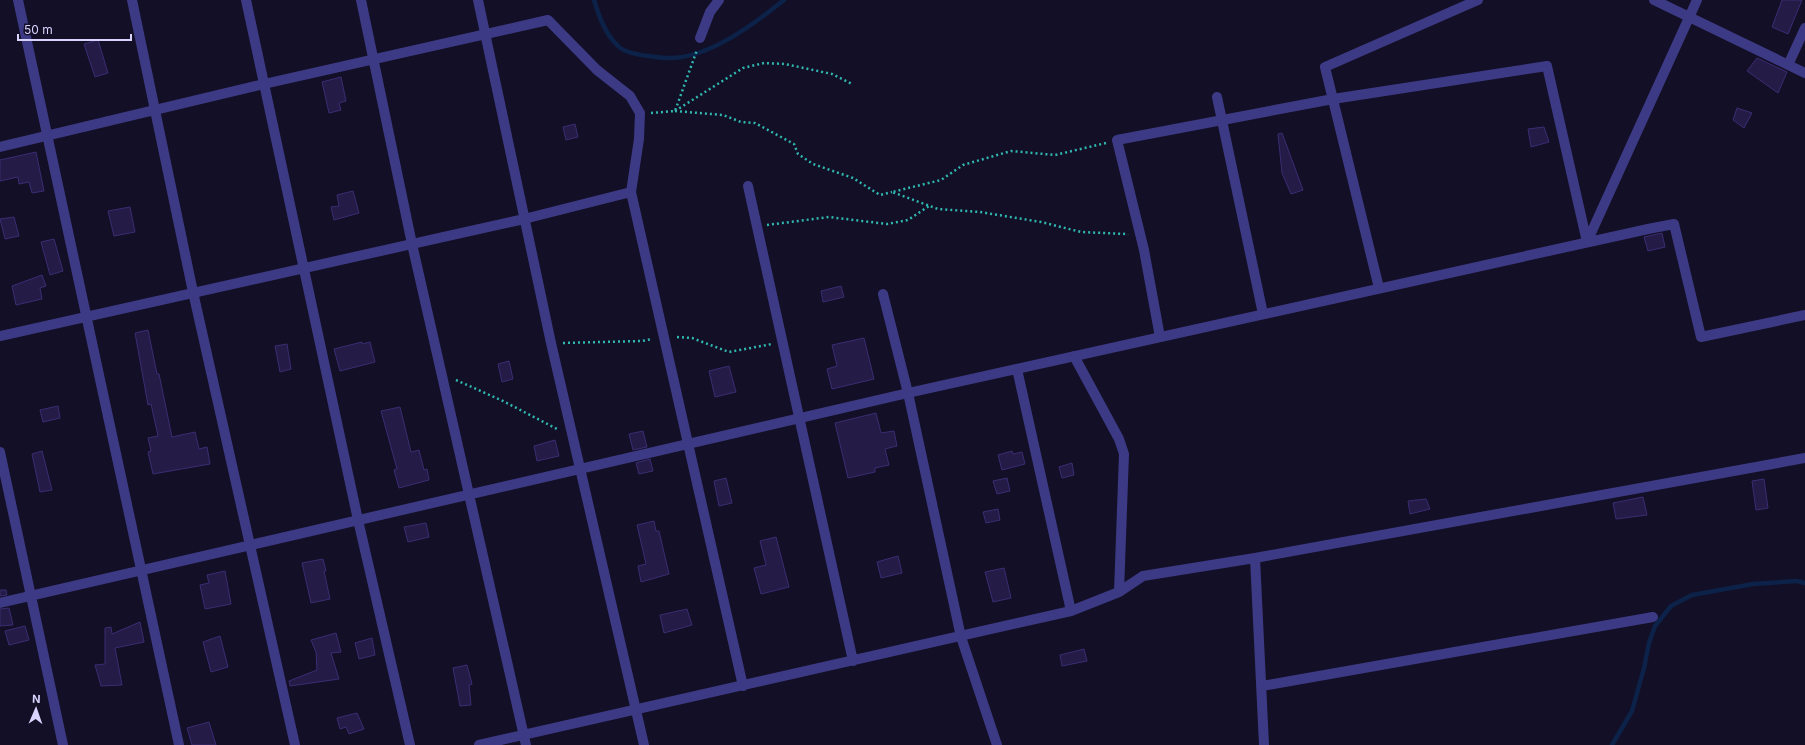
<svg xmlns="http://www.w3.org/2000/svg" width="1805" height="745" font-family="Inter,sans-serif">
	<rect width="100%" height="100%" fill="#130f26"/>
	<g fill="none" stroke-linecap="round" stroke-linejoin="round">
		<!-- stream -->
		<path stroke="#0c2248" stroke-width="4.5" d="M 594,0 C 599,16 605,34 618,46 C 625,53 640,55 649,56 C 655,57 662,58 668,58 C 708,59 754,24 784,0
			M 1612,745 L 1632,711 L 1644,668 L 1649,643 L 1655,626 L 1671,606 L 1692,595 L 1753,584 L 1797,581 L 1805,583"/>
	</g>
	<!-- building -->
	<path fill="#241b47" stroke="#3b2d73" d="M 1782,0 L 1802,0 L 1788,34 L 1772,27 Z
		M 98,40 L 108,73 L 95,77 L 84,44 Z
		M 1757,58 L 1787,72 L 1778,93 L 1747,71 Z
		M 341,77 L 346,101 L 339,103 L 341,110 L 329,113 L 322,82 Z
		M 1737,108 L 1752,113 L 1744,128 L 1733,120 Z
		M 575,124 L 578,137 L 566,140 L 563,127 Z
		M 1544,127 L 1549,142 L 1531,147 L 1528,129 Z
		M 1282,133 L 1303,190 L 1291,194 L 1282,173 L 1278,134 Z
		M 36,152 L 44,191 L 32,193 L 29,182 L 19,184 L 18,177 L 0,181 L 0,160 Z
		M 353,191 L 359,213 L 334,220 L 331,207 L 339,206 L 337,195 Z
		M 130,207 L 135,232 L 114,236 L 108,211 Z
		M 14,217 L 19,236 L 5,239 L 0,219 Z
		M 1662,233 L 1665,247 L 1648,251 L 1644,237 Z
		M 54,239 L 63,271 L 50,275 L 41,242 Z
		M 42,275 L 46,286 L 40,288 L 42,299 L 16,305 L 12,286 Z
		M 841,286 L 844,297 L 823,302 L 821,291 Z
		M 148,330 L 157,374 L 159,374 L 172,437 L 195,432 L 199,449 L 207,447 L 210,464 L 153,474 L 148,452 L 151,451 L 148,438 L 158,436 L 151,404 L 148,405 L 135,333 Z
		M 864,338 L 874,379 L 832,389 L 827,369 L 837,366 L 832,345 Z
		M 362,342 L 362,344 L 370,342 L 375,362 L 340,371 L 334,349 Z
		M 287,344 L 291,369 L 280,372 L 275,346 Z
		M 509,361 L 513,379 L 502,382 L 498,364 Z
		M 729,366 L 736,392 L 715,397 L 709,371 Z
		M 58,406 L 60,418 L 43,422 L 40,410 Z
		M 400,407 L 411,452 L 419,450 L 424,470 L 427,469 L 429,480 L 399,488 L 394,470 L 397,469 L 381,411 Z
		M 876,413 L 881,433 L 894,431 L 897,446 L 885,449 L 889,465 L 875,468 L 875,472 L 848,478 L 835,423 Z
		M 643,431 L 647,447 L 633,450 L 629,434 Z
		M 555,440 L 559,456 L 537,461 L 534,446 Z
		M 42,451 L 52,490 L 40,492 L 32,454 Z
		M 1012,451 L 1013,454 L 1022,452 L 1025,464 L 1002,470 L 998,455 Z
		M 650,459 L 653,471 L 639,474 L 636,463 Z
		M 1072,463 L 1074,475 L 1062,478 L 1059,467 Z
		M 726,478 L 732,503 L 719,506 L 714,481 Z
		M 1007,478 L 1010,491 L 997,494 L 993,481 Z
		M 1764,479 L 1768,508 L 1756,510 L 1752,481 Z
		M 1643,497 L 1647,515 L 1616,519 L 1613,503 Z
		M 1426,499 L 1430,509 L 1410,514 L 1408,501 Z
		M 998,509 L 1000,520 L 986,523 L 983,512 Z
		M 654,521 L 656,531 L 659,531 L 669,574 L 641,582 L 638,566 L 646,564 L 637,525 Z
		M 426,523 L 429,537 L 408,542 L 404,527 Z
		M 776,537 L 789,587 L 761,594 L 754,568 L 766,565 L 760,541 Z
		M 898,556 L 902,573 L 881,578 L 877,562 Z
		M 323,559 L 326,571 L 324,571 L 330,599 L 311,603 L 302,563 Z
		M 1004,568 L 1011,598 L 993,602 L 985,572 Z
		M 225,571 L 231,604 L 205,609 L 200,585 L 209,583 L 207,575 Z
		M 0,590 L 6,590 L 7,595 L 0,596 Z
		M 9,608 L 13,625 L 0,626 L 0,609 Z
		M 687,609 L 692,625 L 664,633 L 660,615 Z
		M 140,622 L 144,642 L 115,648 L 122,685 L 101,686 L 95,665 L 105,664 L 105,628 L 111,627 L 112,634 Z
		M 25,626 L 29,640 L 9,645 L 5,631 Z
		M 336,633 L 341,652 L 331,653 L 339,679 L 290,686 L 289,681 L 317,670 L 316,652 L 311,640 Z
		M 220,636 L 228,667 L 211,672 L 203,642 Z
		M 372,638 L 375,655 L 359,659 L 355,643 Z
		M 1084,649 L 1087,661 L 1062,666 L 1060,655 Z
		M 467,665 L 472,684 L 469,685 L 471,705 L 460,706 L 453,668 Z
		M 357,713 L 364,729 L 349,734 L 346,727 L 340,729 L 337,718 Z
		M 209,722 L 216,745 L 192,745 L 187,728 Z"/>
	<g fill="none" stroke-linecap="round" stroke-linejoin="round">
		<!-- path -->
		<path stroke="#2fb8b0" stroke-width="2.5" stroke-dasharray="2 3" stroke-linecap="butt" d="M 675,111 L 723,115 L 741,122 L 755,123 L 794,144 L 798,154 L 813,164 L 853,178 L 880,195 L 892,192
			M 675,111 L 743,68 L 764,63 L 785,64 L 832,74 L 852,84
			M 651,113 L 675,111 L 697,50
			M 1106,143 L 1055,155 L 1011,151 L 963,165 L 941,180 L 892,192 L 938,209 L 980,212 L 1041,222 L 1081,232 L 1126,234 L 1128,235
			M 767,225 L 829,217 L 887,224 L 908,220 L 929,206
			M 677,337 L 692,338 L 729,352 L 772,344
			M 563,343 L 642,341 L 652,339
			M 456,380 L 503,401 L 559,430"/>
		<!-- street -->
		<path stroke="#3d3a85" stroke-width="10" d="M 18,0 L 179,745
			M 132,0 L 193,292 L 295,745
			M 246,0 L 358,520 L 410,745
			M 361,0 L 412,244 L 526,745
			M 478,0 L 551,343 L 644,745
			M 1654,0 L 1805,73
			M 700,38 L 710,12 L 719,0
			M 1788,65 L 1805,28
			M 1217,97 L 1263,314
			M 0,147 L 264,84 L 548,20 L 597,70 L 630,96 L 640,113 L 639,139 L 631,192 L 743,686
			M 748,186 L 853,661
			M 1587,242 L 1697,0
			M 1379,288 L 1325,67 L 1478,0
			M 883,294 L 908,393 L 961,637 L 997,745
			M 0,336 L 524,219 L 631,192
			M 1160,337 L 1144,250 L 1117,140 L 1333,99 L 1547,66 L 1587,242
			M 1074,356 L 1119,439 L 1124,454 L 1119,592
			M 1017,369 L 1071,611
			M 0,452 L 63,745
			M 1255,558 L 1264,745
			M 0,603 L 908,393 L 1648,229 L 1674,224 L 1701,337 L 1805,315
			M 1262,686 L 1653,617
			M 479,745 L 1071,611 L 1119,592 L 1143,576 L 1255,558 L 1805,458"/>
	</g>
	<!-- north arrow -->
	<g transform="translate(36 709) rotate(2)" stroke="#130f26" stroke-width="3" paint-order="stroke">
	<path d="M0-3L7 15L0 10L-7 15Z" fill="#d9d4ff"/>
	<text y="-6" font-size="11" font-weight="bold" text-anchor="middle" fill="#d9d4ff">N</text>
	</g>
	<!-- scale -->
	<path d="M18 34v6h113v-6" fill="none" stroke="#d9d4ff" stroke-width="2"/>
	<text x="24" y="34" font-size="12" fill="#d9d4ff" stroke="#130f26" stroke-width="3" paint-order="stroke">50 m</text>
</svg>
